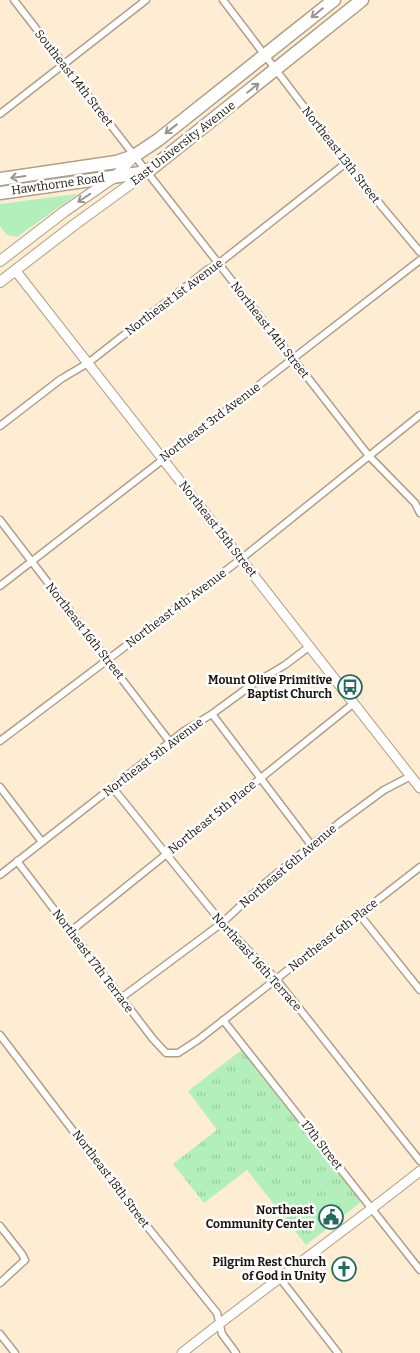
<svg xmlns="http://www.w3.org/2000/svg" width="420" height="1353" font-family="Bitter,serif">
	<defs>
		<pattern id="park-tufts" width="24" height="20" patternUnits="userSpaceOnUse" patternTransform="scale(1.25)"><rect width="24" height="20" fill="#b2efba"/><path d="M3 7l-1-3M5 7V3M7 7l1-3M15 17l-1-3M17 17v-4M19 17l1-3" fill="none" stroke="#98cc9f"/></pattern>
	</defs>
	<rect width="100%" height="100%" fill="#feedd3"/>
	<!-- green -->
	<path fill="#b2efba" d="M 77,194 L 17,237 L 7,235 L 0,226 L 0,204 Z"/>
	<!-- park -->
	<path fill="url(#park-tufts)" d="M 243,1049 L 361,1202 L 306,1245 L 247,1170 L 204,1203 L 173,1164 L 217,1130 L 188,1091 Z"/>
	<g fill="none" stroke-linecap="round" stroke-linejoin="round">
		<!-- street casing -->
		<g stroke="#af9f87" stroke-width="9">
			<path id="street" d="M 14,0 L 147,172 L 369,456 L 415,503 L 420,513
				M 223,0 L 358,178 L 420,252
				M 0,114 L 146,0
				M 0,426 L 61,379 L 88,363 L 207,270 L 218,264 L 346,163
				M 0,520 L 170,742
				M 0,586 L 420,260
				M 212,714 L 312,846
				M 0,741 L 241,559 L 420,415
				M 0,787 L 42,842
				M 112,787 L 222,923 L 276,979 L 420,1161
				M 17,861 L 153,1039 L 166,1053 L 178,1053 L 198,1040 L 420,867
				M 0,875 L 184,731 L 212,714 L 253,684 L 285,665 L 310,646
				M 359,914 L 420,990
				M 71,931 L 354,703
				M 121,998 L 222,923 L 264,884 L 339,823 L 384,790 L 411,776
				M 223,1020 L 420,1270
				M 0,1035 L 125,1199 L 217,1313 L 222,1334 L 236,1353
				M 0,1226 L 22,1254 L 25,1260 L 0,1283
				M 279,1277 L 338,1353
				M 0,1334 L 15,1353"/>
		</g>
		<!-- secondary casing -->
		<g stroke="#af9f87" stroke-width="11">
			<path id="secondary" d="M 15,270 L 420,788
				M 182,1353 C 260,1291 342,1233 420,1171"/>
		</g>
		<!-- primary casing -->
		<g stroke="#af9f87" stroke-width="12">
			<path id="primary" d="M 0,261 L 65,211 L 116,176 L 134,156
				M 0,282 L 74,225 L 147,172"/>
		</g>
		<!-- highway casing -->
		<g stroke="#af9f87" stroke-width="15">
			<path id="highway" d="M 0,179 L 116,162 L 134,156 L 158,140 L 334,0
				M 0,193 L 147,172 L 362,0"/>
		</g>
		<!-- street -->
		<use href="#street" stroke="#fff" stroke-width="6"/>
		<!-- secondary -->
		<use href="#secondary" stroke="#fff" stroke-width="9"/>
		<!-- primary -->
		<use href="#primary" stroke="#fff" stroke-width="10"/>
		<!-- highway -->
		<use href="#highway" stroke="#fff" stroke-width="12"/>
	</g>
	<!-- one-way arrows -->
	<defs><path id="oneway-shaft" d="M-6 0H5M1.5-3L5.5 0L1.5 3" fill="none" stroke-width="1.6" stroke-linecap="round" stroke-linejoin="round" transform="scale(1.25)"/></defs>
	<g stroke="#999692">
		<use href="#oneway-shaft" transform="translate(317 13) rotate(141)"/>
		<use href="#oneway-shaft" transform="translate(253 88) rotate(-39)"/>
		<use href="#oneway-shaft" transform="translate(171 129) rotate(142)"/>
		<use href="#oneway-shaft" transform="translate(18 177) rotate(172)"/>
		<use href="#oneway-shaft" transform="translate(84 198) rotate(146)"/>
	</g>
	<!-- icons -->
	<defs>
		<g id="bus-ring" transform="scale(1.25)"><circle r="9.5" fill="#fff" stroke="#236b62" stroke-width="1.5"/><path d="M-5-6H5V4H4V6H2V4H-2V6H-4V4H-5ZM-3.5-4V0h7V-4ZM-3.5 1.2v1.5H-2V1.2ZM2 1.2v1.5H3.5V1.2Z" fill="#236b62"/></g>
		<g id="civic-ring" transform="scale(1.25)"><circle r="9.5" fill="#fff" stroke="#236b62" stroke-width="1.5"/><path d="M-.6-6.5H3V-4.5H.6V-3L4-1V1h2V6H-6V1h2V-1L-.6-3ZM-1.2 2.5V6h2.4V2.5Z" fill="#236b62"/></g>
		<g id="church-ring" transform="scale(1.25)"><circle r="9.5" fill="#fff" stroke="#236b62" stroke-width="1.5"/><path d="M-1.2-6h2.4v3.5h3.3v2.4h-3.3V6h-2.4V-.1h-3.3v-2.4h3.3Z" fill="#236b62"/></g>
	</defs>
	<g fill-rule="evenodd">
		<use href="#bus-ring" x="350" y="687"/>
		<use href="#civic-ring" x="331" y="1217"/>
		<use href="#church-ring" x="344" y="1269"/>
	</g>
	<g text-anchor="middle" dominant-baseline="central" stroke-width="5" stroke-linejoin="round" paint-order="stroke">
		<!-- street labels -->
		<g font-size="12" fill="#1c160d" stroke="#fff">
			<text transform="translate(74 78) rotate(52)">Southeast 14th Street</text>
			<text transform="translate(183 143) rotate(-38)">East University Avenue</text>
			<text transform="translate(341 155) rotate(52)">Northeast 13th Street</text>
			<text transform="translate(58 184) rotate(-8)">Hawthorne Road</text>
			<text transform="translate(174 297) rotate(-37)">Northeast 1st Avenue</text>
			<text transform="translate(270 330) rotate(52)">Northeast 14th Street</text>
			<text transform="translate(210 422) rotate(-37)">Northeast 3rd Avenue</text>
			<text transform="translate(218 529) rotate(52)">Northeast 15th Street</text>
			<text transform="translate(176 608) rotate(-37)">Northeast 4th Avenue</text>
			<text transform="translate(85 631) rotate(52)">Northeast 16th Street</text>
			<text transform="translate(153 757) rotate(-37)">Northeast 5th Avenue</text>
			<text transform="translate(212 817) rotate(-39)">Northeast 5th Place</text>
			<text transform="translate(288 866) rotate(-40)">Northeast 6th Avenue</text>
			<text transform="translate(333 935) rotate(-38)">Northeast 6th Place</text>
			<text transform="translate(93 961) rotate(53)">Northeast 17th Terrace</text>
			<text transform="translate(257 962) rotate(48)">Northeast 16th Terrace</text>
			<text transform="translate(322 1145) rotate(52)">17th Street</text>
			<text transform="translate(111 1179) rotate(53)">Northeast 18th Street</text>
		</g>
		<!-- poi labels -->
		<g font-size="12" font-weight="bold" fill="#1c160d" stroke="#fff" text-anchor="end">
			<text x="332" y="680">Mount Olive Primitive<tspan x="332" dy="14">Baptist Church</tspan></text>
			<text x="314" y="1210">Northeast<tspan x="314" dy="14">Community Center</tspan></text>
			<text x="326" y="1262">Pilgrim Rest Church<tspan x="326" dy="14">of God in Unity</tspan></text>
		</g>
	</g>
</svg>
